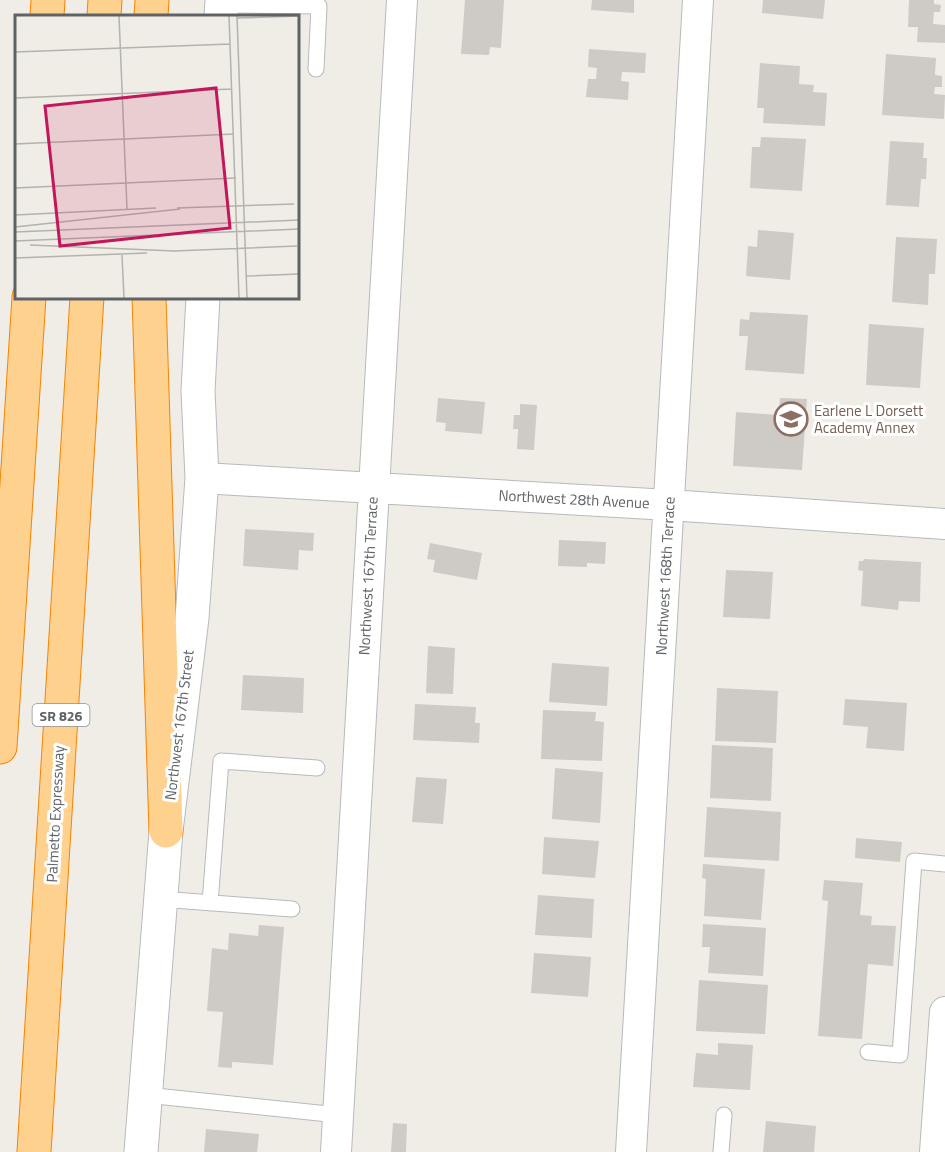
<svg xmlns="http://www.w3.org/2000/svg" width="945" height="1152" font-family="'Titillium Web',sans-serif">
	<rect width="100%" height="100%" fill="#f0ede6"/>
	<!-- building -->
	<path fill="#cecac5" d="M 465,0 L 504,0 L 501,48 L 490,47 L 489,55 L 461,54 Z
		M 592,0 L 634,0 L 634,13 L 591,10 Z
		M 763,0 L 825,0 L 823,19 L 762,13 Z
		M 909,0 L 934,0 L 934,4 L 941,5 L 940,12 L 934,12 L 933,24 L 945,25 L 945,43 L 917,42 L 918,27 L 908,27 Z
		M 589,49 L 646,53 L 645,73 L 622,72 L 621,81 L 629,82 L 628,100 L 586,97 L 588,79 L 596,79 L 597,68 L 588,67 Z
		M 886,54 L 936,58 L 935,75 L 942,76 L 942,87 L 935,87 L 934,94 L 945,95 L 944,119 L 882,115 Z
		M 760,63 L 800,66 L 799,84 L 814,85 L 813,92 L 827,93 L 825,126 L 763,123 L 764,108 L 757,108 Z
		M 761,137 L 806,139 L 802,191 L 750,188 L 752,147 L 760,147 Z
		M 890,141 L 924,143 L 923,158 L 927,158 L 926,179 L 921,179 L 919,207 L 886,205 Z
		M 758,230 L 794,233 L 790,280 L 746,276 L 748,246 L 757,247 Z
		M 896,237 L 937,239 L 935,274 L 929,274 L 928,305 L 892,302 Z
		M 750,312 L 808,315 L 804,374 L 745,370 L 748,336 L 739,336 L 740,319 L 749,320 Z
		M 869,324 L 924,328 L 920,388 L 866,385 Z
		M 438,398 L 485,402 L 482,434 L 445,431 L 446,423 L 436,422 Z
		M 780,398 L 807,399 L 802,470 L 733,466 L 736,412 L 779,415 Z
		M 520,404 L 537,405 L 534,450 L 517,449 L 518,429 L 513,429 L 514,415 L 520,415 Z
		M 245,529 L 314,533 L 313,551 L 299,550 L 298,570 L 243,566 Z
		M 559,540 L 606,542 L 605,564 L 587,563 L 587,567 L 558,566 Z
		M 430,543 L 482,553 L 477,580 L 433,572 L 435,560 L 427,559 Z
		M 864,559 L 921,562 L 920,602 L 899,601 L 898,610 L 861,606 L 863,571 L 858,570 L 859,561 L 863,561 Z
		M 726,570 L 773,572 L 770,619 L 723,617 Z
		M 428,646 L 455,648 L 453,694 L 426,693 Z
		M 552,663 L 609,667 L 607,706 L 549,702 Z
		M 243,675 L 304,678 L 303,713 L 241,710 Z
		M 717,688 L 778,691 L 776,743 L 715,741 Z
		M 845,699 L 907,703 L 904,751 L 866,748 L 868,727 L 843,725 Z
		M 415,704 L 476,707 L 475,723 L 480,723 L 479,743 L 413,740 Z
		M 543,710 L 596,712 L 595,721 L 604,722 L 602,761 L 541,759 Z
		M 712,745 L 773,748 L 771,801 L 710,798 Z
		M 555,768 L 603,772 L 600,823 L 552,819 Z
		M 416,777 L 447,779 L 443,824 L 412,822 Z
		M 707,807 L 781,812 L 779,861 L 704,857 Z
		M 544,837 L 599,841 L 595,878 L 542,874 Z
		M 856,838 L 902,842 L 900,862 L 855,858 Z
		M 703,864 L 765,869 L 761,920 L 704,916 L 706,879 L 702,878 Z
		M 824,880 L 863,883 L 860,915 L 872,916 L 871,925 L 896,926 L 893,966 L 868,964 L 862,1039 L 818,1036 L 828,901 L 822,900 Z
		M 538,895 L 594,899 L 592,938 L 535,935 Z
		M 703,924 L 766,928 L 763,976 L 708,973 L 710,947 L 702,947 Z
		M 259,925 L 284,927 L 273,1065 L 232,1062 L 232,1068 L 218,1067 L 223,1012 L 207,1011 L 212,948 L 228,950 L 229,933 L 258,936 Z
		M 534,953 L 591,957 L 588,997 L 531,993 Z
		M 699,980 L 768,985 L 765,1034 L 696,1031 Z
		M 718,1043 L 753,1045 L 750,1090 L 693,1087 L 696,1053 L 718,1055 Z
		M 766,1121 L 816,1126 L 814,1152 L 763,1152 Z
		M 393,1123 L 407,1124 L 406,1152 L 391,1152 Z
		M 206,1129 L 259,1134 L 257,1152 L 204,1152 Z"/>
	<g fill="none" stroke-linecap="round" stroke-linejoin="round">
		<!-- service casing -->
		<g stroke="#b7babd" stroke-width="17">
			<path id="service" d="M 221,5 L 319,6 L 316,69
				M 160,899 L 292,909
				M 210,903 L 221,761 L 317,768
				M 868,1052 L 900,1055 L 914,861 L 945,864
				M 146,1095 L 338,1115
				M 721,1152 L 724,1115"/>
		</g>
		<!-- minor casing -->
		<g stroke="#b7babd" stroke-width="32">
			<path id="minor" d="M 202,478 L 669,505 L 945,524
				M 336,1152 L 402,0
				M 631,1152 L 698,0
				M 935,1152 L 945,1012"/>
		</g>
		<!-- tertiary casing -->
		<g stroke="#b7babd" stroke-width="35">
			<path id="tertiary" d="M 221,16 L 222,0
				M 141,1152 L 166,831 L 192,618 L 202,478 L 198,391 L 203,297"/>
		</g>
		<!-- motorway casing -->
		<g stroke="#f78300" stroke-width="35">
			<path id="motorway" d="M 47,16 L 48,0
				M 104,16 L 105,0
				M 151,16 L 152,0
				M 149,297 L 166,831
				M 0,747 L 29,297
				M 34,1152 L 87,297"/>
		</g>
		<!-- service -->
		<use href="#service" stroke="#fff" stroke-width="15"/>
		<!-- minor -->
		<use href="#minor" stroke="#fff" stroke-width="30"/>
		<!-- tertiary -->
		<use href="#tertiary" stroke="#fff" stroke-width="33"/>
		<!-- motorway -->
		<use href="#motorway" stroke="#ffd18f" stroke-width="33"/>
	</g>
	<!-- icons -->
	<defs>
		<g id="school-ring" transform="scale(1.725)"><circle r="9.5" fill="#fff" stroke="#8d6e63" stroke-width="1.5"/><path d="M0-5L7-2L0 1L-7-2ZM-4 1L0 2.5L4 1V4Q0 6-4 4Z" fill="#8d6e63"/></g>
	</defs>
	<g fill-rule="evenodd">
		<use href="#school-ring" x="791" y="419"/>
	</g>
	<g text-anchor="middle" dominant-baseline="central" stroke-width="6" stroke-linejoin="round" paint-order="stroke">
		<!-- shield labels -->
		<rect fill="#fff" stroke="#8e9295" stroke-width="1.5" x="32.5" y="704" width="57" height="22" rx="4.5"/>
		<g font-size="14" font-weight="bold" fill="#5e6367">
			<text x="61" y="715">SR 826</text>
		</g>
		<!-- education labels -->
		<g font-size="15" fill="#785e54" stroke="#fff" text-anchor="start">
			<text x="814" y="410">Earlene L Dorsett<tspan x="814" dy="17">Academy Annex</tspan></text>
		</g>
		<!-- street labels -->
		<g font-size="15" fill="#5e6367" stroke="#fff">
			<text transform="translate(574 499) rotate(3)">Northwest 28th Avenue</text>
			<text transform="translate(368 576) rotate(-87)">Northwest 167th Terrace</text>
			<text transform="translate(665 576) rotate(-87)">Northwest 168th Terrace</text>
			<text transform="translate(179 725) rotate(-83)">Northwest 167th Street</text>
			<text transform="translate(55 814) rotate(-87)">Palmetto Expressway</text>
		</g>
	</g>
	<!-- overview -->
	<g transform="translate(15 15)">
		<rect width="284" height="284" fill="#f0ede6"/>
		<path fill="none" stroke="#b2b2af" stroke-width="1.5" d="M 104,1 L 112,194M 214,1 L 224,283M 222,1 L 232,283M 222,3 L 284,1M 0,37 L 215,29M 0,83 L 217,74M 0,129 L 219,119M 0,173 L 221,163M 162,193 L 279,189M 0,200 L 141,193M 0,212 L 165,194M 0,217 L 284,205M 0,226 L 284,214M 15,230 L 160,236M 159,236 L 282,231M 107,240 L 109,283M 0,243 L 132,238M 232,261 L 284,259"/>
		<path fill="#c2185b" fill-opacity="0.15" stroke="#c2185b" stroke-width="3" d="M 201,73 L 215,213 L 45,231 L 30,91 Z"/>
		<rect width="284" height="284" fill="none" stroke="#5e6367" stroke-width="3"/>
	</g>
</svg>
